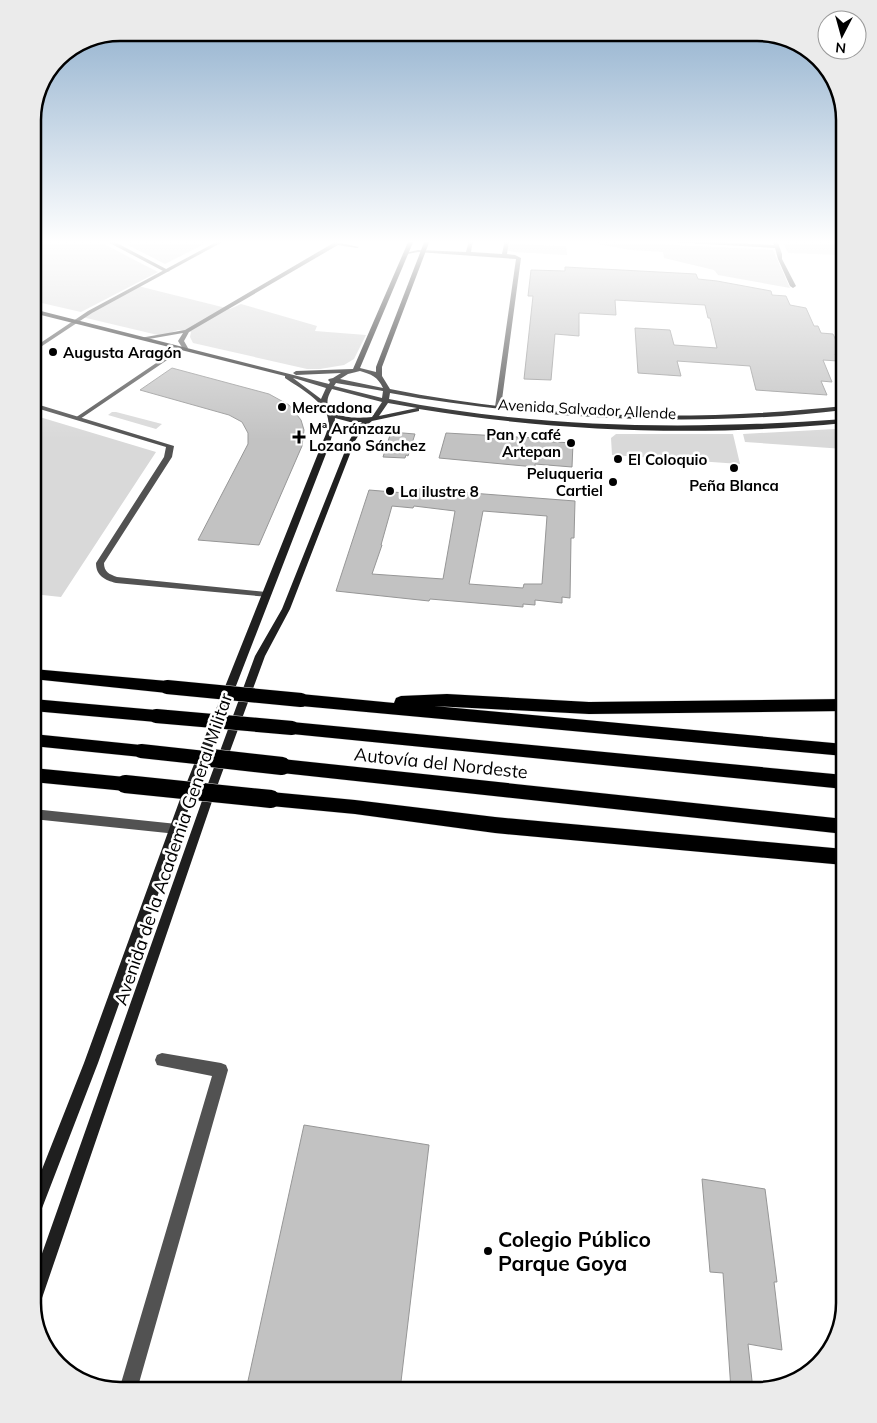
<svg xmlns="http://www.w3.org/2000/svg" width="877" height="1423" font-family="Mulish,sans-serif">
	<rect width="100%" height="100%" fill="#fff"/>
	<!-- green -->
	<path fill="#d9d9d9" d="M 33,240 L 96,240 L 158,272 L 81,312 L 33,301 Z
		M 118,240 L 212,240 L 165,264 Z
		M 782,240 L 843,240 L 844,244 L 844,255 L 788,253 Z
		M 596,241 L 773,250 L 790,288 L 718,275 L 714,270 L 664,258 L 663,252 L 631,250 L 597,244 Z
		M 506,244 L 566,246 L 567,255 L 514,252 L 505,250 Z
		M 138,286 L 230,309 L 241,304 L 317,326 L 315,331 L 366,335 L 354,359 L 344,365 L 320,369 L 307,369 L 193,343 L 190,337 L 191,332 L 178,330 L 162,336 L 82,317 Z
		M 112,412 L 116,412 L 162,424 L 156,429 L 108,415 Z
		M 33,415 L 156,452 L 61,597 L 33,594 Z
		M 835,429 L 837,431 L 844,430 L 844,449 L 745,442 L 743,434 Z
		M 616,434 L 733,434 L 740,464 L 612,455 L 611,438 Z"/>
	<!-- building -->
	<path fill="#c2c2c2" stroke="#969696" fill-rule="evenodd" d="M 565,267 L 696,274 L 698,279 L 717,281 L 771,291 L 772,295 L 786,296 L 790,305 L 806,308 L 814,326 L 818,326 L 821,333 L 833,334 L 843,355 L 835,354 L 838,361 L 823,360 L 832,382 L 821,381 L 827,395 L 756,390 L 750,366 L 677,361 L 681,376 L 638,373 L 635,328 L 670,330 L 674,345 L 717,348 L 710,318 L 708,318 L 705,305 L 615,300 L 616,315 L 579,313 L 579,336 L 555,334 L 551,380 L 524,379 L 533,296 L 528,296 L 531,270 L 565,271 Z
		M 172,368 L 269,394 L 289,405 L 301,420 L 304,430 L 302,446 L 259,545 L 198,540 L 248,444 L 248,433 L 242,422 L 229,415 L 140,390 Z
		M 391,432 L 415,434 L 408,456 L 406,455 L 405,458 L 383,457 Z
		M 446,433 L 535,438 L 537,441 L 573,443 L 572,467 L 535,464 L 535,467 L 439,458 Z
		M 419,489 L 575,501 L 574,538 L 571,538 L 570,598 L 562,597 L 562,603 L 535,600 L 535,605 L 523,604 L 523,607 L 430,599 L 429,601 L 336,591 L 369,490 L 417,494 ZM 392,506 L 413,508 L 414,506 L 455,511 L 443,579 L 372,574 L 382,545 L 381,545 ZM 483,511 L 547,516 L 542,584 L 524,584 L 523,588 L 469,584 Z
		M 304,1125 L 429,1145 L 400,1390 L 246,1390 Z
		M 702,1179 L 765,1189 L 777,1282 L 774,1282 L 782,1350 L 748,1344 L 753,1390 L 731,1390 L 723,1273 L 710,1272 Z"/>
	<g fill="none" stroke-linecap="round" stroke-linejoin="round">
		<!-- motorway casing -->
		<g stroke="#dbdbdb" stroke-width="1">
			<path id="motorway" d="M 33,669 L 167,681 L 172,683 L 174,687 L 172,691 L 167,693 L 33,679 Z
				M 301,694 L 394,703 L 396,698 L 401,696 L 447,694 L 589,702 L 844,699 L 844,711 L 589,714 L 434,706 L 844,744 L 844,756 L 301,706 L 296,704 L 294,700 L 296,696 Z
				M 33,699 L 156,710 L 161,712 L 164,716 L 161,720 L 156,722 L 33,711 Z
				M 292,722 L 844,775 L 844,789 L 292,734 L 287,732 L 284,728 L 287,724 Z
				M 33,734 L 141,745 L 147,746 L 149,751 L 147,756 L 141,757 L 33,746 Z
				M 282,759 L 844,819 L 844,834 L 282,773 L 276,771 L 274,766 L 276,761 Z
				M 33,768 L 125,777 L 131,779 L 133,784 L 131,789 L 125,791 L 33,782 Z
				M 271,792 L 355,800 L 495,817 L 844,849 L 844,865 L 495,833 L 355,814 L 271,806 L 265,804 L 263,799 L 265,794 Z"/>
		</g>
		<!-- pedestrian -->
		<path fill="#525252" fill-rule="evenodd" d="M 174,351 L 176,352 L 176,354 L 80,419 L 75,418 Z
			M 162,1053 L 221,1063 L 226,1065 L 228,1070 L 137,1390 L 119,1390 L 212,1076 L 157,1065 L 155,1060 L 157,1055 Z"/>
		<!-- minor -->
		<path fill="#525252" fill-rule="evenodd" d="M 104,240 L 111,240 L 170,271 L 165,272 Z
			M 469,240 L 473,240 L 471,252 L 502,254 L 505,240 L 509,240 L 507,254 L 515,255 L 521,258 L 501,407 L 498,409 L 495,407 L 516,259 L 418,252 L 407,254 L 405,253 L 418,250 L 466,252 Z
			M 637,240 L 677,240 L 774,245 L 773,241 L 777,240 L 782,254 L 782,259 L 796,286 L 793,288 L 790,286 L 778,259 L 775,248 Z
			M 335,242 L 359,247 L 357,248 L 338,245 L 189,332 L 184,341 L 188,348 L 187,349 L 183,349 L 178,341 L 183,333 L 143,340 L 140,338 L 185,330 Z
			M 33,403 L 174,446 L 172,457 L 104,563 C 104,572 109,574 117,577 L 266,592 L 269,593 L 270,595 L 269,597 L 116,583 C 105,580 96,576 96,563 L 164,457 L 166,447 L 33,407 Z
			M 33,809 L 177,824 L 181,825 L 183,829 L 181,833 L 177,834 L 33,819 Z"/>
		<!-- tertiary -->
		<path fill="#525252" fill-rule="evenodd" d="M 220,240 L 226,240 L 92,313 L 33,352 L 33,348 L 88,311 Z"/>
		<!-- secondary -->
		<path fill="#1f1f1f" fill-rule="evenodd" d="M 409,240 L 414,240 L 360,368 L 376,372 L 376,367 L 425,240 L 430,240 L 382,367 L 382,376 L 390,389 C 538,419 693,422 844,406 L 844,410 C 736,423 626,422 518,411 C 475,406 432,401 390,393 L 389,399 C 539,429 692,430 844,419 L 844,423 C 703,437 559,432 419,409 L 419,411 L 372,421 L 363,428 L 355,441 L 290,609 L 265,656 L 219,781 L 41,1301 L 39,1307 L 34,1309 L 33,1279 L 209,781 L 255,656 L 282,609 L 349,441 L 358,426 L 362,422 L 350,422 L 335,418 L 334,429 L 329,446 L 191,802 L 98,1063 L 39,1216 L 33,1218 L 33,1192 L 84,1063 L 179,802 L 321,446 C 324,438 330,428 328,419 C 326,402 298,387 285,378 L 285,376 L 33,313 L 33,309 L 329,384 L 330,382 L 328,380 L 329,379 L 333,378 L 341,373 L 296,375 L 293,373 L 296,371 L 353,369 ZM 360,371 C 371,374 378,377 383,388 L 340,379 L 348,374 ZM 293,378 L 297,379 L 326,388 L 321,399 ZM 336,383 L 383,391 L 382,398 L 334,386 ZM 332,389 L 382,402 L 372,417 C 354,419 314,418 332,389 ZM 388,403 L 417,408 L 379,416 Z"/>
		<!-- motorway -->
		<use href="#motorway" fill="#000" fill-rule="evenodd"/>
		<!-- motorway-bridge-far1 casing -->
		<g stroke="#dbdbdb" stroke-width="15" stroke-linecap="butt">
			<path id="motorway-bridge-far1" d="M 167,687 L 301,700
				M 156,716 L 292,728
				M 141,751 L 223,760"/>
		</g>
		<!-- motorway-bridge casing -->
		<g stroke="#dbdbdb" stroke-width="19" stroke-linecap="butt">
			<path id="motorway-bridge" d="M 211,758 L 282,766
				M 125,784 L 271,799"/>
		</g>
		<!-- motorway-bridge-far1 -->
		<use href="#motorway-bridge-far1" stroke="#000" stroke-width="14"/>
		<!-- motorway-bridge -->
		<use href="#motorway-bridge" stroke="#000" stroke-width="18"/>
	</g>
	<!-- sky -->
	<linearGradient id="sky" x2="0" y2="1"><stop stop-color="#8baccb"/><stop offset="0.55" stop-color="#fff"/><stop offset="1" stop-color="#fff" stop-opacity="0"/></linearGradient>
	<rect width="877" height="440" fill="url(#sky)"/>
	<!-- markers -->
	<g fill="#000" stroke="#fff" stroke-width="2">
		<circle cx="53" cy="352" r="5"/>
		<circle cx="282" cy="407" r="5"/>
		<path d="M296.5 429.5h5v5h5v5h-5v5h-5v-5h-5v-5h5z"/>
		<circle cx="571" cy="443" r="5"/>
		<circle cx="618" cy="459" r="5"/>
		<circle cx="734" cy="468" r="5"/>
		<circle cx="613" cy="482" r="5"/>
		<circle cx="390" cy="491" r="5"/>
		<circle cx="488" cy="1251" r="5"/>
	</g>
	<g text-anchor="middle" dominant-baseline="central" stroke-width="5" stroke-linejoin="round" paint-order="stroke">
		<!-- far-poi labels -->
		<g font-size="15" font-weight="bold" fill="#000" stroke="#fff" text-anchor="start">
			<text x="63" y="352">Augusta Aragón</text>
			<text x="292" y="407">Mercadona</text>
			<text x="309" y="428">Mª Aránzazu<tspan x="309" dy="17">Lozano Sánchez</tspan></text>
			<text x="561" y="434" text-anchor="end">Pan y café<tspan x="561" dy="17">Artepan</tspan></text>
			<text x="628" y="459">El Coloquio</text>
			<text x="603" y="473" text-anchor="end">Peluqueria<tspan x="603" dy="17">Cartiel</tspan></text>
			<text x="734" y="485" text-anchor="middle">Peña Blanca</text>
			<text x="400" y="491">La ilustre 8</text>
		</g>
		<!-- far-street labels -->
		<g font-size="15" fill="#000" stroke="#fff">
			<text transform="translate(587 409) rotate(3)">Avenida Salvador Allende</text>
		</g>
		<!-- street labels -->
		<g font-size="18" fill="#000" stroke="#fff">
			<text transform="translate(441 763) rotate(6)">Autovía del Nordeste</text>
			<text transform="translate(173 849) rotate(-71)">Avenida de la Academia General Militar</text>
		</g>
		<!-- near-poi labels -->
		<g font-size="21" font-weight="bold" fill="#000" stroke="#fff" text-anchor="start">
			<text x="498" y="1239">Colegio Público<tspan x="498" dy="24">Parque Goya</tspan></text>
		</g>
	</g>
	<!-- crop -->
	<path d="M0 0H877V1423H0ZM120 41H757A79 79 0 0 1 836 120V1303A79 79 0 0 1 757 1382H120A79 79 0 0 1 41 1303V120A79 79 0 0 1 120 41Z" fill="#ebebeb" fill-rule="evenodd"/>
	<path fill="none" stroke="#000" stroke-width="2.5" d="M120 41H757A79 79 0 0 1 836 120V1303A79 79 0 0 1 757 1382H120A79 79 0 0 1 41 1303V120A79 79 0 0 1 120 41Z"/>
	<!-- north arrow -->
	<g transform="translate(842 35) rotate(186)"><circle r="24" fill="#ffffff" stroke="#999999"/>
	<path d="M0-4L9 19L0 12L-9 19Z" fill="#000000"/>
	<text y="-8" font-size="14" font-weight="bold" text-anchor="middle" fill="#000000">N</text>
	</g>
</svg>
